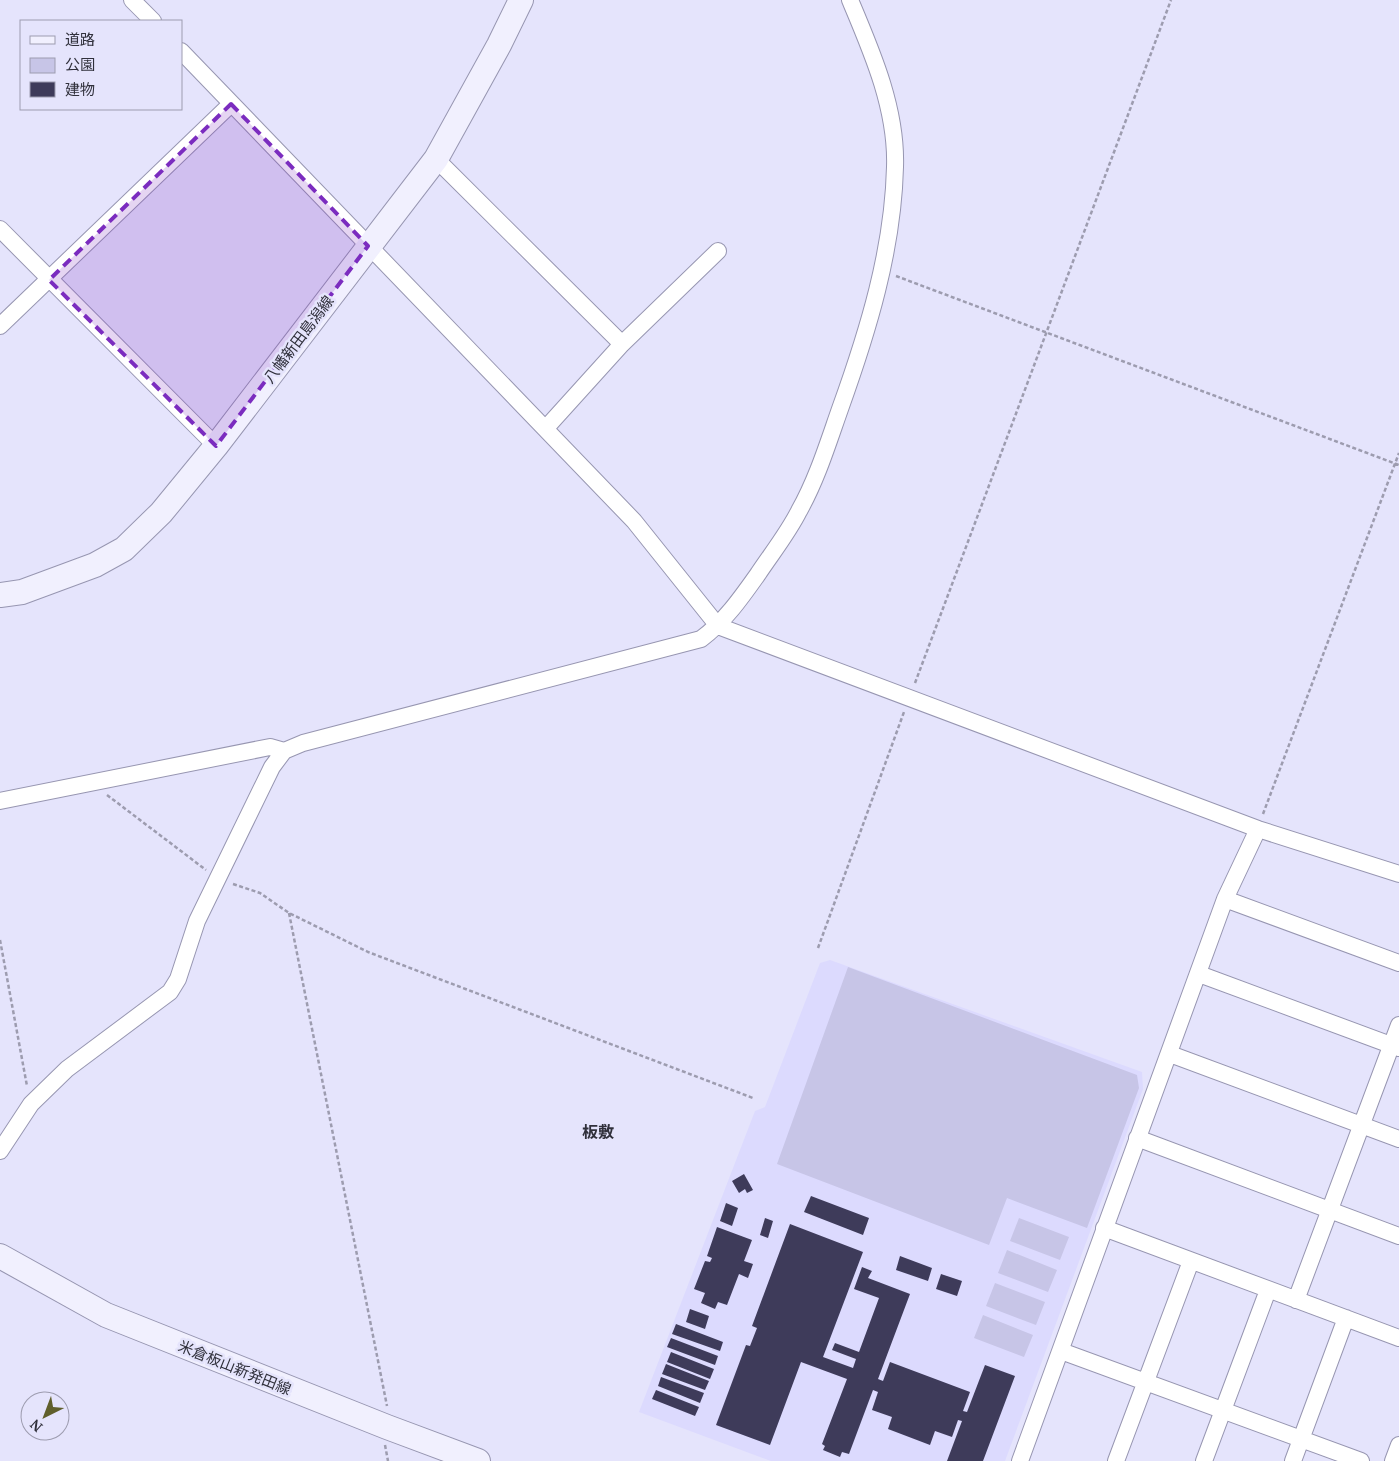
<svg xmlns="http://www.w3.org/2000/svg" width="1399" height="1461" font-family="'PT Serif','Noto Sans JP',serif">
	<rect width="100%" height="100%" fill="#e5e4fc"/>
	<!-- built -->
	<path fill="#dcdafe" d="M 830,960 L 1142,1072 L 1143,1089 L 1005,1461 L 771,1461 L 639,1412 L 755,1111 L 765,1107 L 820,963 Z"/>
	<!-- green -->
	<path fill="#c7c5e7" d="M 848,967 L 1137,1075 L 1139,1088 L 1087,1228 L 1007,1198 L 989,1245 L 777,1164 Z
		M 1019,1218 L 1069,1237 L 1060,1260 L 1010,1241 Z
		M 1007,1250 L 1057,1270 L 1048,1292 L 998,1273 Z
		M 995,1283 L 1045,1302 L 1036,1325 L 986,1306 Z
		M 983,1315 L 1033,1335 L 1024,1357 L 974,1338 Z"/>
	<!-- building -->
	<path fill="#3e3b5a" d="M 744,1174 L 753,1190 L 747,1193 L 745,1189 L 739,1193 L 732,1181 Z
		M 811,1196 L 869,1218 L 863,1235 L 804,1212 Z
		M 726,1203 L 738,1208 L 732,1226 L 720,1221 Z
		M 765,1218 L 773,1221 L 768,1238 L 760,1235 Z
		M 790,1224 L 863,1252 L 823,1357 L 853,1368 L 856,1359 L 832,1350 L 835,1343 L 859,1352 L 879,1298 L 854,1289 L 862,1267 L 872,1271 L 868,1278 L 910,1294 L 878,1379 L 883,1381 L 890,1362 L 970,1392 L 963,1411 L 967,1412 L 985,1365 L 1015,1376 L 983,1461 L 947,1461 L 962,1421 L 958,1420 L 952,1437 L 935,1431 L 930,1445 L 888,1429 L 892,1417 L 872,1410 L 878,1392 L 873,1390 L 849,1454 L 842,1452 L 840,1457 L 823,1450 L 825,1446 L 822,1444 L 847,1379 L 801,1362 L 770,1445 L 716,1425 L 746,1345 L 750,1346 L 757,1328 L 752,1326 Z
		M 717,1227 L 752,1240 L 744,1261 L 753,1264 L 748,1278 L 739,1274 L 727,1305 L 718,1302 L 715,1309 L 701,1303 L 705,1293 L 694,1289 L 705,1261 L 710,1262 L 712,1258 L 707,1256 Z
		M 900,1256 L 932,1268 L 928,1281 L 896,1270 Z
		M 941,1274 L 962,1281 L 957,1296 L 936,1289 Z
		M 690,1309 L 709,1316 L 705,1329 L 686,1322 Z
		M 676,1324 L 723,1342 L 720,1351 L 672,1334 Z
		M 671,1338 L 718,1356 L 715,1365 L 667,1347 Z
		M 671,1352 L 714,1369 L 710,1379 L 667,1362 Z
		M 666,1364 L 709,1381 L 705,1390 L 662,1374 Z
		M 661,1377 L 704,1393 L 700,1403 L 658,1386 Z
		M 656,1390 L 699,1407 L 695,1416 L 652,1399 Z"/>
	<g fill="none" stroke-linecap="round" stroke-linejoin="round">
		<!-- minor casing -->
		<g stroke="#9796b1" stroke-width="18">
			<path id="minor" d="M 132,0 L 153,21
				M 181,51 L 634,521 L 718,626 L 1258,829 L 1399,874
				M 436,159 L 622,344
				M 0,229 L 216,446
				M 0,326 L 231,104
				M 546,428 L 622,344 L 718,251
				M 0,801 L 270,747 L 284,751
				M 1225,899 L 1399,963
				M 1199,974 L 1399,1048
				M 1170,1054 L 1399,1139
				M 1137,1138 L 1399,1236
				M 0,1151 L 31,1104 L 67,1069 L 170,992 L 178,979 L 197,921 L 272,767 L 284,751 L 303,743 L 701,639 C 725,621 741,598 758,574 C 772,553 788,533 799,511 C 817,479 828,443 840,409 C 868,331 893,250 895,167 C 897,109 872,52 850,0
				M 1104,1228 L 1399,1338
				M 1296,1300 L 1399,1025
				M 1061,1351 L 1361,1461
				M 1020,1461 L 1225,899 L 1258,829
				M 1116,1461 L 1191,1261
				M 1204,1461 L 1268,1290
				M 1293,1461 L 1346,1318
				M 1393,1461 L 1399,1445"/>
		</g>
		<!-- secondary casing -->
		<g stroke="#9796b1" stroke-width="26">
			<path id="secondary" d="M 0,595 L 22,592 L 95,565 L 124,549 L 161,513 L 216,446 L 436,159 L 499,45 L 521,0
				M 0,1256 L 106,1315 L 387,1427 L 478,1461"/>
		</g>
		<!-- path -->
		<path stroke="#9d9caf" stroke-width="2.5" stroke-dasharray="4 2.5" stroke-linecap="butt" d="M 896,276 L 1399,465
			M 915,683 L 1171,0
			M 107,795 L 206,870
			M 1263,814 L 1399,453
			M 233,884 L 260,893 L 289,913 L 368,952 L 753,1098
			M 289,913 L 387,1406
			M 0,940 L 27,1086
			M 818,948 L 904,712
			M 385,1445 L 388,1461"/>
		<!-- minor -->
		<use href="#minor" stroke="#fff" stroke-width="16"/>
		<!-- secondary -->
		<use href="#secondary" stroke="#f1f0fe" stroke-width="24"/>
	</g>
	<!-- marked area -->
	<path fill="#7b2cbf" fill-opacity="0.2" stroke="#7b2cbf" stroke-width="4" stroke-dasharray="10 6" stroke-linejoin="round" d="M 231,104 L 368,246 L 216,446 L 49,280 Z"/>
	<g text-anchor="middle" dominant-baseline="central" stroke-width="5" stroke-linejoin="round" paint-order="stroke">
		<!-- street labels -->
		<g font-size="15" fill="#30303b" stroke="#e5e4fc">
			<text transform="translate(298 339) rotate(-53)">八幡新田島潟線</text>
			<text transform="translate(235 1367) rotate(22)">米倉板山新発田線</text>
		</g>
		<!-- neighbourhood labels -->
		<g font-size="16" font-weight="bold" fill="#30303b" stroke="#e5e4fc">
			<text x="598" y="1132">板敷</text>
		</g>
	</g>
	<!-- legend -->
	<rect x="20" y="20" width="162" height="90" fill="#e5e4fc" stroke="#9d9caf"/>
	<rect x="30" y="36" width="25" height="8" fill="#f1f0fe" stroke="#9d9caf"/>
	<text x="65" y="45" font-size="15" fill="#30303b">道路</text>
	<rect x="30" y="58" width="25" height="15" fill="#c7c5e7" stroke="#9d9caf"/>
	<text x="65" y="70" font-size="15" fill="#30303b">公園</text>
	<rect x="30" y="82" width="25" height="15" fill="#3e3b5a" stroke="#9d9caf"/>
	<text x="65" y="95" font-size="15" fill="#30303b">建物</text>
	<!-- north arrow -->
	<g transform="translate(45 1416) rotate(222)"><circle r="24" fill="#e5e4fc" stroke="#9d9caf"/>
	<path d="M0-4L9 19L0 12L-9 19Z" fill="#605f2c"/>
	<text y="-8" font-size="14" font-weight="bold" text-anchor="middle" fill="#30303b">N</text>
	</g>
</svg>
